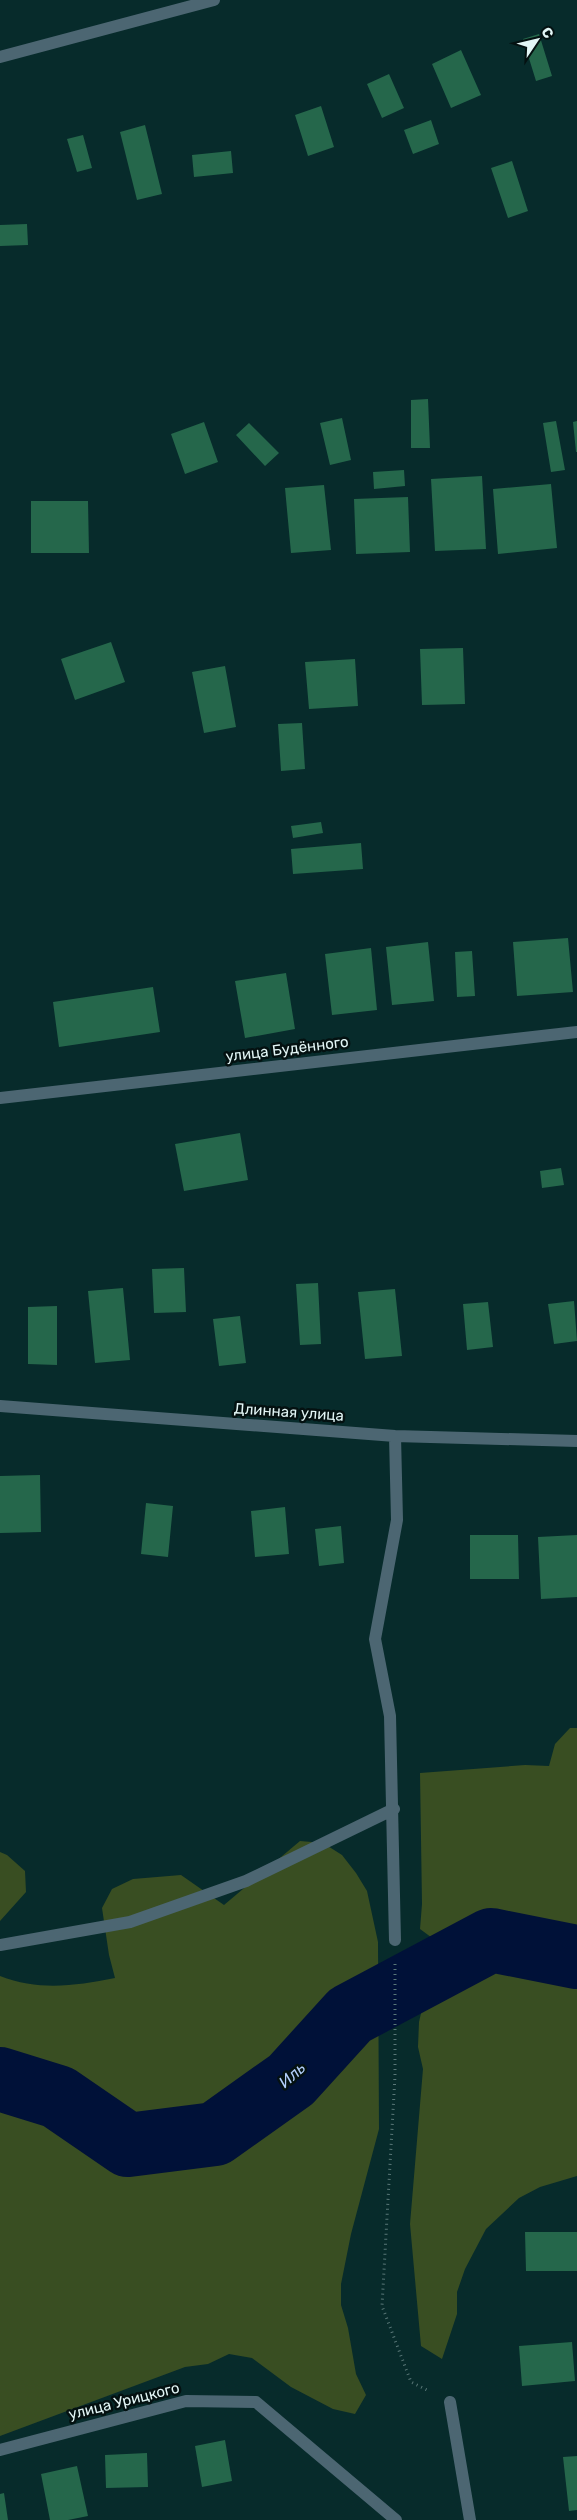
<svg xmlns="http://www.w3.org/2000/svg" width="577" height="2520" font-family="Rubik,sans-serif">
	<rect width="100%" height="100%" fill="#072b2b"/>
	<!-- green -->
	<path fill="#394e22" d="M 570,1728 L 577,1728 L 577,2176 L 540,2187 L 519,2198 L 486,2229 L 465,2269 L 457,2292 L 457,2314 L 442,2359 L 421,2346 L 410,2224 L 423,2069 L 418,2047 L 419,2022 L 424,2000 L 442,1983 L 453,1962 L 439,1943 L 420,1929 L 422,1904 L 420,1773 L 525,1765 L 549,1766 L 555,1744 Z
		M 300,1841 L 323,1843 L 342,1855 L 356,1873 L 367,1891 L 378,1942 L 379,2129 L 351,2234 L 341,2284 L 341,2305 L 348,2328 L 356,2374 L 366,2395 L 355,2414 L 333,2409 L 291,2387 L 252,2358 L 229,2354 L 208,2364 L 185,2367 L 0,2436 L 0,1976 C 39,1991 75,1986 115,1978 L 109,1955 L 102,1908 L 112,1889 L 133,1879 L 181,1875 L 224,1905 Z
		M 0,1852 L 7,1855 L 25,1871 L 26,1892 L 0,1921 Z"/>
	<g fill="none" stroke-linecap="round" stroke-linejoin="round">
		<!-- river -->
		<path stroke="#001138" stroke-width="64" d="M 0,2079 L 58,2097 L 128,2145 L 215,2134 L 291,2080 L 350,2015 L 491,1940 L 577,1957"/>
	</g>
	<!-- building -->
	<path fill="#25674b" d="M 539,34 L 552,76 L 536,81 L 523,39 Z
		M 461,50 L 481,95 L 451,108 L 432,64 Z
		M 389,74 L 404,108 L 382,118 L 367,84 Z
		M 321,106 L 334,147 L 308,156 L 295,115 Z
		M 431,120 L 439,144 L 413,154 L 404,130 Z
		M 145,125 L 162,194 L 137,200 L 120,132 Z
		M 83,135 L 92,168 L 77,172 L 67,139 Z
		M 231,151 L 233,173 L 194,177 L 192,155 Z
		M 512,161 L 528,211 L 508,218 L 491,168 Z
		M 27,224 L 28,245 L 0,246 L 0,225 Z
		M 428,399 L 430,448 L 411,448 L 411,400 Z
		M 342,418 L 351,460 L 330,465 L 320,423 Z
		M 556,421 L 565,470 L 551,472 L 543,423 Z
		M 577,421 L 577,452 L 576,452 L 573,422 Z
		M 204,422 L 218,462 L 185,474 L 171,434 Z
		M 249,423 L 279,453 L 265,466 L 236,435 Z
		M 404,470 L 405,486 L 374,489 L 373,472 Z
		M 482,476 L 486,549 L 435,551 L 431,479 Z
		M 551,484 L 557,548 L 498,554 L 493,489 Z
		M 324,485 L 331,550 L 291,553 L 285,488 Z
		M 408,497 L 410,552 L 356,554 L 354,499 Z
		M 31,501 L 88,501 L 89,553 L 31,553 Z
		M 111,642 L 125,682 L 75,700 L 61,659 Z
		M 463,648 L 465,704 L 422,705 L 420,649 Z
		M 355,659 L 358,706 L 309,709 L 305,662 Z
		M 225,666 L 236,727 L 204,733 L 192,672 Z
		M 302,723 L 305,769 L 281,771 L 278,724 Z
		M 321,822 L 323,833 L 293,838 L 291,826 Z
		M 361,843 L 363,869 L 293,874 L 291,849 Z
		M 568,938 L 573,992 L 517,996 L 513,942 Z
		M 428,942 L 434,1001 L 392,1005 L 386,947 Z
		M 371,948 L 377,1010 L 332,1015 L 325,954 Z
		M 472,951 L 475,996 L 457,997 L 455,952 Z
		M 286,973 L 295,1029 L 245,1038 L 235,981 Z
		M 153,987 L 160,1032 L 59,1047 L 53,1002 Z
		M 240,1133 L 248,1180 L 184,1191 L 175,1144 Z
		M 561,1168 L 564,1185 L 542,1188 L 540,1171 Z
		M 184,1268 L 186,1312 L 154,1313 L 152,1269 Z
		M 318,1283 L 321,1344 L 300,1345 L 296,1284 Z
		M 123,1288 L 130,1360 L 95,1363 L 88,1291 Z
		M 395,1289 L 402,1356 L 365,1359 L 358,1292 Z
		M 574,1301 L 577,1341 L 554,1344 L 548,1304 Z
		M 488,1302 L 493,1347 L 467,1350 L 463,1304 Z
		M 57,1306 L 57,1365 L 28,1364 L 28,1307 Z
		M 240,1316 L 246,1363 L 219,1366 L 213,1319 Z
		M 40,1475 L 41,1532 L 0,1533 L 0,1476 Z
		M 146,1503 L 173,1506 L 168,1557 L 141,1554 Z
		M 285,1507 L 289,1554 L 255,1557 L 251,1511 Z
		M 341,1526 L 344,1563 L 319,1566 L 315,1529 Z
		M 470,1535 L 518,1535 L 519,1579 L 470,1579 Z
		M 577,1535 L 577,1597 L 541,1599 L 538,1537 Z
		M 525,2232 L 577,2232 L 577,2271 L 526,2271 Z
		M 572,2342 L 575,2381 L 522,2386 L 519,2346 Z
		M 225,2440 L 232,2481 L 202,2487 L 195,2446 Z
		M 147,2453 L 148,2487 L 106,2488 L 105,2455 Z
		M 577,2456 L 577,2510 L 569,2511 L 563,2457 Z
		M 77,2466 L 88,2516 L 68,2520 L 50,2520 L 41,2474 Z
		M 4,2493 L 8,2520 L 0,2520 L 0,2494 Z"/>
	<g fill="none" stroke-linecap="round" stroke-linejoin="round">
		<!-- path -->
		<path stroke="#5a7878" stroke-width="3" stroke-dasharray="1 4" stroke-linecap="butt" d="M 395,1964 L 395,2076 L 382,2306 L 411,2382 L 429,2391"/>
		<!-- minor -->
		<path stroke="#4c6672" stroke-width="12" d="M 0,57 L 214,0
			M 0,1098 L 577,1032
			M 0,1406 L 395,1436 L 577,1441
			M 395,1436 L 397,1520 L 375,1639 L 390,1716 L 395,1940
			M 0,1945 L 130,1922 L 246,1881 L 394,1809
			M 450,2402 L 470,2520
			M 0,2450 L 186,2401 L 256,2402 L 396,2520"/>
	</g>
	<g text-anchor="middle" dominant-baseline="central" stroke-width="5" stroke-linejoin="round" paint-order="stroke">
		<!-- street labels -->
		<g font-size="15" fill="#e3f6f6" stroke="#041111">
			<text transform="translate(287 1049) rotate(-7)">улица Будённого</text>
			<text transform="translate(289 1412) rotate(4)">Длинная улица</text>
			<text transform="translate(124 2401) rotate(-14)">улица Урицкого</text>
		</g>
		<!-- water labels -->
		<g font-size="16" font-style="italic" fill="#b2cef9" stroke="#041111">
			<text transform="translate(292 2075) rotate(-42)">Иль</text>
		</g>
	</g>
	<!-- north arrow -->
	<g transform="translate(537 40) rotate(55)" stroke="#041111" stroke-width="4" paint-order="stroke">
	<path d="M0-4L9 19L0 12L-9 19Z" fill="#e3f6f6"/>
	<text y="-8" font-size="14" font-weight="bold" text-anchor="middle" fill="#e3f6f6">С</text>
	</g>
</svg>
